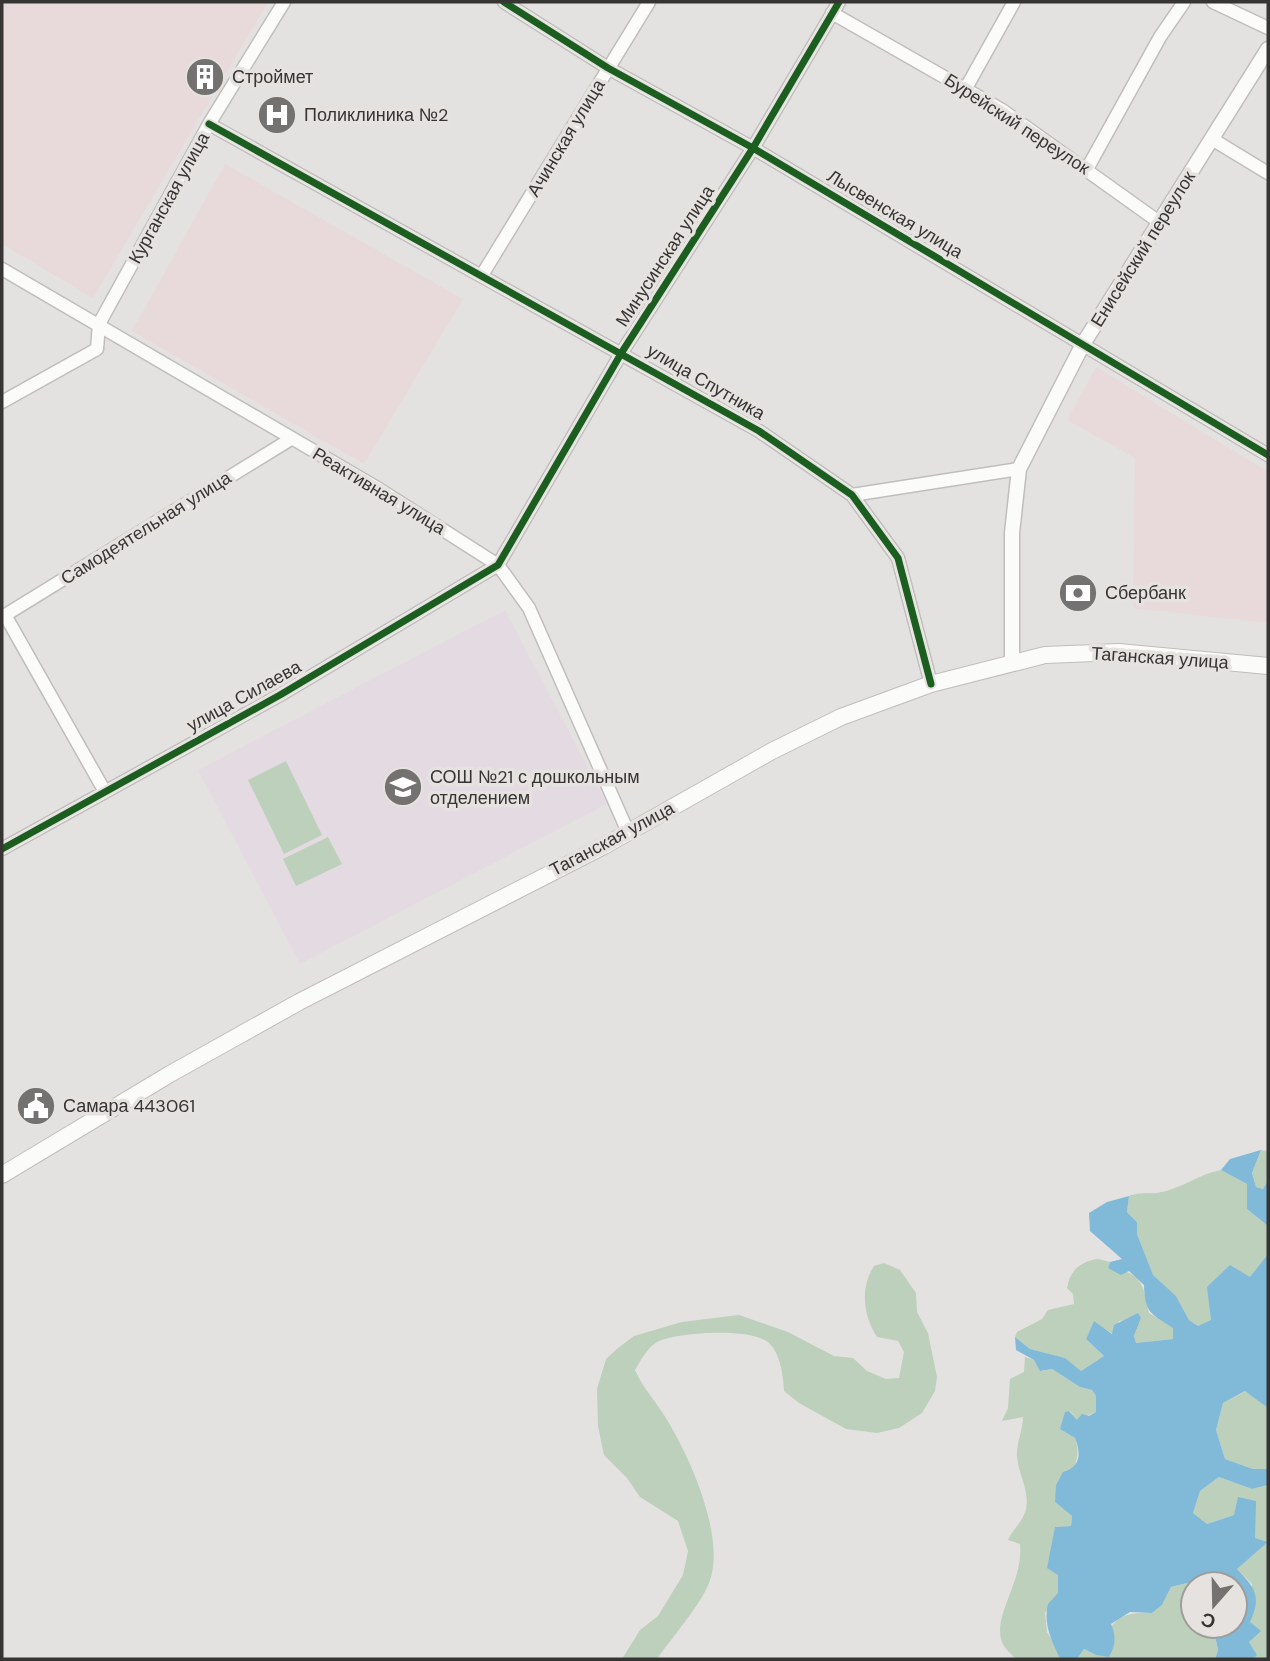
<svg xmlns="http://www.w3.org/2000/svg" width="1270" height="1661" font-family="'DM Sans',sans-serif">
	<rect width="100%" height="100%" fill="#e4e2e0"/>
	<!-- industrial -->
	<path fill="#e8d9db" d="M 2,2 L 268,2 L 93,298 L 2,244 Z
		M 225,164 L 463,299 L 364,464 L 132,331 Z
		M 1096,367 L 1268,472 L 1268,623 L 1133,608 L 1135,458 L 1067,420 Z"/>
	<!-- education -->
	<path fill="#e4dae2" d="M 505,610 L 607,804 L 300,964 L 198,770 Z"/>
	<!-- green -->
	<path fill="#bcd0bb" d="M 286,761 L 322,835 L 284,854 L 248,780 Z
		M 328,837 L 342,864 L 296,886 L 283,859 Z
		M 1261,1150 L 1268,1151 L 1268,1180 L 1263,1189 L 1256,1187 L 1252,1173 Z
		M 1221,1170 L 1247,1184 L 1247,1209 L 1268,1226 L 1268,1254 L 1250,1278 L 1230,1265 L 1210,1305 L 1211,1321 L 1198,1326 L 1189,1320 L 1176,1296 L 1153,1276 L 1137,1234 L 1137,1222 L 1127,1212 L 1129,1196 C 1140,1192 1146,1194 1157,1193 C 1179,1190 1199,1174 1221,1170 Z
		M 1098,1259 L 1110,1262 L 1108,1268 C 1141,1272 1143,1282 1149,1313 L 1174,1328 L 1173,1339 L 1136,1343 L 1134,1336 L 1141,1318 L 1119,1321 L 1113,1334 L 1094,1322 L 1086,1339 L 1104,1356 L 1081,1371 L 1064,1358 L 1030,1349 L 1015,1337 L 1017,1332 L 1042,1319 L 1048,1310 L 1074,1304 L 1073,1294 L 1067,1288 C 1070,1270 1081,1261 1098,1259 Z
		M 884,1263 L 900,1270 L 916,1293 L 917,1312 L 928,1333 L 937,1377 L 935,1391 L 922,1413 L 899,1428 L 877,1433 L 846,1429 L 799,1403 L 784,1391 C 783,1376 781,1356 770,1344 C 755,1327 680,1332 659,1341 C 648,1346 641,1360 635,1370 C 643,1388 654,1399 664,1415 C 689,1454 727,1538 709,1583 C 701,1604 671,1639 657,1659 L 622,1659 L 640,1630 L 658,1616 L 683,1575 L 688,1551 L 678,1521 L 640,1497 L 627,1478 L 604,1455 L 598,1426 L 597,1389 L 606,1359 L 618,1348 L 634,1336 L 682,1322 L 739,1315 L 788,1332 L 834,1356 L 853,1358 L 867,1371 L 886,1379 L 899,1378 L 904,1352 L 898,1341 L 877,1337 C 863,1316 860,1287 874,1266 Z
		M 1025,1357 L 1034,1360 L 1042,1371 L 1052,1369 L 1080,1387 L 1092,1390 L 1096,1396 L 1096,1412 L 1077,1420 L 1070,1411 L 1066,1412 L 1060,1429 L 1075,1438 C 1084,1462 1066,1481 1055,1502 L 1072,1516 L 1071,1526 L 1055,1527 L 1051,1554 L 1058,1575 L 1058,1593 L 1045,1613 L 1047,1632 L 1056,1646 L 1060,1659 L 1016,1659 C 1011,1654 1004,1648 1002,1642 C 992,1616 1024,1581 1020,1544 L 1008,1540 C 1012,1531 1019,1525 1023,1517 C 1034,1496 1018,1476 1017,1456 C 1016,1444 1023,1430 1023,1417 L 1002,1421 L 1008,1408 L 1010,1379 L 1024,1372 Z
		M 1246,1391 L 1268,1408 L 1268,1469 L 1253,1469 L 1225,1459 L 1216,1430 L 1223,1403 Z
		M 1219,1477 L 1252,1489 L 1268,1485 L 1268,1659 L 1253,1659 L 1256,1655 L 1249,1642 L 1252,1584 L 1237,1569 L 1268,1542 L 1255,1538 L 1234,1515 L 1207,1524 L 1193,1513 L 1200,1491 Z
		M 1187,1583 L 1193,1586 L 1193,1626 L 1213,1626 L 1218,1650 L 1215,1659 L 1077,1659 L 1084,1649 L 1096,1655 C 1111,1624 1115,1611 1152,1613 L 1162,1605 L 1171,1587 Z"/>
	<!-- water -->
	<path fill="#80bad8" d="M 1261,1150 L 1252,1173 L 1256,1187 L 1263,1189 L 1268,1180 L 1268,1226 L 1247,1209 L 1247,1184 L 1221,1170 L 1230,1159 Z
		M 1129,1196 L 1127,1212 L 1137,1222 L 1137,1234 L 1153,1275 L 1176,1296 L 1189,1320 L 1198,1326 L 1211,1320 L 1207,1287 L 1230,1265 L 1250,1277 L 1268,1254 L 1268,1408 L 1245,1391 L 1223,1403 L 1216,1430 L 1225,1459 L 1253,1469 L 1268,1469 L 1268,1485 L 1252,1489 L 1219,1477 L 1200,1491 L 1193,1513 L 1207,1524 L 1234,1515 L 1238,1497 L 1256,1501 L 1255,1538 L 1268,1542 L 1237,1569 C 1255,1588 1262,1596 1250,1622 L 1261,1631 L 1249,1642 L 1257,1655 L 1253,1659 L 1215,1659 L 1218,1650 L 1213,1626 L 1235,1626 L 1235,1584 L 1193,1586 L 1187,1583 L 1171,1587 L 1162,1605 L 1152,1613 L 1130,1612 L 1111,1624 C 1116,1636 1116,1645 1109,1657 L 1096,1655 L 1084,1649 L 1077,1659 L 1060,1659 C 1052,1641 1043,1625 1048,1604 L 1058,1593 L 1058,1575 L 1047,1568 L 1055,1527 L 1071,1526 L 1072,1516 L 1055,1502 L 1056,1485 L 1063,1472 C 1081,1467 1081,1453 1075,1438 L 1060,1429 L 1065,1412 L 1069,1411 L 1077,1420 L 1082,1414 L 1089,1416 L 1096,1412 L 1096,1396 L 1092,1390 L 1080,1387 L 1052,1369 L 1040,1371 L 1034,1360 L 1016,1350 L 1015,1337 L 1030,1349 L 1065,1358 L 1081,1371 L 1104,1356 L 1086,1339 L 1094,1321 L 1112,1334 L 1114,1325 L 1138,1313 L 1141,1318 L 1134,1336 L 1136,1343 L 1173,1339 L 1173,1328 C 1150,1313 1145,1313 1144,1285 L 1129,1271 L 1121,1275 L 1108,1268 L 1110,1262 L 1122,1259 L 1090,1231 L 1089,1213 L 1107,1202 Z"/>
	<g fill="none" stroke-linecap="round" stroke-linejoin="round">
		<!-- minor casing -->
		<g stroke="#c0bebd" stroke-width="15">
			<path id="minor" d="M 504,2 L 608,68 L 753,148 L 1268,455
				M 1213,2 L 1268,28
				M 832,13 L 1002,110 L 1159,222
				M 966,88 L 1014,2
				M 209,124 L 759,431 L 852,495 L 898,558 L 931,684
				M 1212,139 L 1268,173
				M 1087,169 L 1160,37 L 1184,2
				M 2,269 L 379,489 L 498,565 L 529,608 L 628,832
				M 482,275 L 649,2
				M 2,402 L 97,349 L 99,324 L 209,124 L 284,2
				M 852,495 L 1019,469
				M 5,615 L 104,790
				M 2,617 L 291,439
				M 2,849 L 280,695 L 498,565 L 622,352 L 753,148 L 839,2"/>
		</g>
		<!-- tertiary casing -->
		<g stroke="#c0bebd" stroke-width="17">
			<path id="tertiary" d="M 1012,662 L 1012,533 L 1019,469 L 1083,344 L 1268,49"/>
		</g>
		<!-- secondary casing -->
		<g stroke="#c0bebd" stroke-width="18">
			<path id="secondary" d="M 2,1175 L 170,1074 L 299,1002 L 604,846 L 772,751 L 841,717 L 931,684 L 1045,655 L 1119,652 L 1268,666"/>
		</g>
		<!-- minor -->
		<use href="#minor" stroke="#fbfbfa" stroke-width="12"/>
		<!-- tertiary -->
		<use href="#tertiary" stroke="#fbfbfa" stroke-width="14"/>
		<!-- secondary -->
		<use href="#secondary" stroke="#fbfbfa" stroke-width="16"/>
		<!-- cycleway casing -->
		<g stroke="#e5e2df" stroke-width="11">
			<path id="cycleway" d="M 504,2 L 608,68 L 753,148 L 1268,455
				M 209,124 L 759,431 L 852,495 L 898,558 L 931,684
				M 2,849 L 280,695 L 498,565 L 622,352 L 753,148 L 839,2"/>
		</g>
		<!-- cycleway -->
		<use href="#cycleway" stroke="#1b5e20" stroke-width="7"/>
	</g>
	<!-- icons -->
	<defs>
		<g id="building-disc" transform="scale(2.0125)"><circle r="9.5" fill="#737270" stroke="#e5e2df"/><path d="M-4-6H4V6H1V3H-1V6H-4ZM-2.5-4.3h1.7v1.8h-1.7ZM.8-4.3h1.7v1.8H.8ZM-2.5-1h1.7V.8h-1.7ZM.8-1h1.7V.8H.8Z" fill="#fff"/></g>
		<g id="hospital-disc" transform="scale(2.0125)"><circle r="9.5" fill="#737270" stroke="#e5e2df"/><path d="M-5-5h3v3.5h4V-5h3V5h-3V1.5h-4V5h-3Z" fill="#fff"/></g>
		<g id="bank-disc" transform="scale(2.0125)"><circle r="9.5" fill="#737270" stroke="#e5e2df"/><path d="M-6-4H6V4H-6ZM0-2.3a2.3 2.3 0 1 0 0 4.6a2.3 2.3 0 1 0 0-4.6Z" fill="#fff"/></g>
		<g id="school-disc" transform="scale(2.0125)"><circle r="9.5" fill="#737270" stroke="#e5e2df"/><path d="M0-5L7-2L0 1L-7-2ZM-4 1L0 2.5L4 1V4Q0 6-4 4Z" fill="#fff"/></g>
		<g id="civic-disc" transform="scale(2.0125)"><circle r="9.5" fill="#737270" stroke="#e5e2df"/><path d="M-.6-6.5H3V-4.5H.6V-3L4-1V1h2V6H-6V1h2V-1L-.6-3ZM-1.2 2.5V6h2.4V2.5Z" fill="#fff"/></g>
	</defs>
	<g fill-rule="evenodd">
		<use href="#building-disc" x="205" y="77"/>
		<use href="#hospital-disc" x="277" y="115"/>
		<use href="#bank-disc" x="1078" y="593"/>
		<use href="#school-disc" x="403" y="787"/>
		<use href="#civic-disc" x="36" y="1106"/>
	</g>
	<g text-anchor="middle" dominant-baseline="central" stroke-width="7" stroke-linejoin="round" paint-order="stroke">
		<!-- poi labels -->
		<g font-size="18" fill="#363534" stroke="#e5e2df" text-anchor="start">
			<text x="232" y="77">Строймет</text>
			<text x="304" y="115">Поликлиника №2</text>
			<text x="1105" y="593">Сбербанк</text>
			<text x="430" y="777">СОШ №21 с дошкольным<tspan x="430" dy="21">отделением</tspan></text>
			<text x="63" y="1106">Самара 443061</text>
		</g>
		<!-- street labels -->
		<g font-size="18" fill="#363534" stroke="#e5e2df">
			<text transform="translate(1017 124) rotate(33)">Бурейский переулок</text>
			<text transform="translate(566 138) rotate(-59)">Ачинская улица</text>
			<text transform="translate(169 198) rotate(-61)">Курганская улица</text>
			<text transform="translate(895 214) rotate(31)">Лысвенская улица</text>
			<text transform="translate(1143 249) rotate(-58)">Енисейский переулок</text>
			<text transform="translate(665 256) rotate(-57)">Минусинская улица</text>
			<text transform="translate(706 382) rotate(30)">улица Спутника</text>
			<text transform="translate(379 491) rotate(31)">Реактивная улица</text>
			<text transform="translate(146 528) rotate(-32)">Самодеятельная улица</text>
			<text transform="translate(1160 658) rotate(4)">Таганская улица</text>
			<text transform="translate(244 696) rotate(-29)">улица Силаева</text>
			<text transform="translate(612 839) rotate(-28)">Таганская улица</text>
		</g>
	</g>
	<!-- border -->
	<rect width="1270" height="1661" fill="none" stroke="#363534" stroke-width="7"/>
	<!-- north arrow -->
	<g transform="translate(1214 1605) rotate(200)"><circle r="33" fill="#e5e2df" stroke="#9f9d9b" stroke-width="2"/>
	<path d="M0-5L12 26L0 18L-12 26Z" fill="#737270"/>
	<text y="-10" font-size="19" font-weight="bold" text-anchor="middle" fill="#363534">С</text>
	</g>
</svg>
